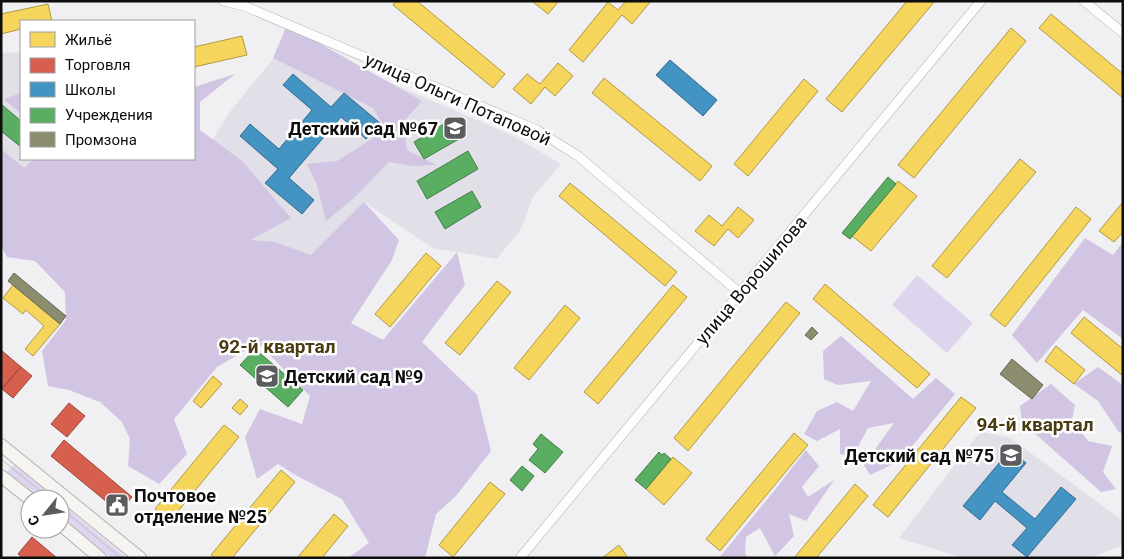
<svg xmlns="http://www.w3.org/2000/svg" width="1124" height="559" font-family="Roboto,sans-serif">
	<rect width="100%" height="100%" fill="#f0eff2"/>
	<!-- built -->
	<path fill="#e1dfe7" d="M 289,39 L 512,135 L 561,164 L 533,197 L 521,229 L 497,259 L 433,248 L 364,202 L 312,268 L 285,245 L 271,260 L 186,184 L 229,113 Z
		M 21,52 L 21,159 L 72,159 L 1,195 L 1,53 Z
		M 980,432 L 1009,437 L 1123,521 L 1123,545 L 1090,558 L 963,558 L 899,538 Z"/>
	<!-- green -->
	<path fill="#ded4ee" d="M 917,275 L 973,323 L 947,353 L 892,305 Z
		M 14,465 L 56,499 L 39,499 L 7,472 Z
		M 60,503 L 127,558 L 111,558 L 60,516 Z"/>
	<!-- forest -->
	<path fill="#d1c5e3" d="M 287,25 L 422,101 L 403,122 L 407,150 L 436,165 L 414,166 L 389,162 L 354,198 L 326,221 L 317,185 L 307,164 L 337,161 L 386,130 L 373,108 L 273,58 Z
		M 235,74 L 200,102 L 200,130 L 242,161 L 291,218 L 251,240 L 275,242 L 311,255 L 364,202 L 399,240 L 392,260 L 351,323 L 383,340 L 457,252 L 465,285 L 422,342 L 477,395 L 491,451 L 456,496 L 436,514 L 425,558 L 348,558 L 369,543 L 342,499 L 297,476 L 278,464 L 257,479 L 245,437 L 260,409 L 302,424 L 310,396 L 258,343 L 217,367 L 174,419 L 187,454 L 159,484 L 128,466 L 130,439 L 122,422 L 100,402 L 69,390 L 48,386 L 42,351 L 66,320 L 65,292 L 35,261 L 7,257 L 1,246 L 1,149 L 24,168 L 34,159 L 194,159 L 194,87 Z
		M 21,93 L 21,114 L 4,99 Z
		M 1085,238 L 1113,255 L 1123,242 L 1123,339 L 1083,310 L 1037,363 L 1012,335 Z
		M 841,336 L 913,399 L 936,378 L 955,394 L 900,461 L 870,475 L 864,465 L 894,423 L 868,428 L 853,456 L 840,454 L 840,429 L 817,441 L 804,434 L 817,411 L 837,402 L 853,411 L 871,381 L 838,385 L 824,379 L 823,351 Z
		M 1098,367 L 1123,385 L 1123,434 L 1118,431 L 1098,401 L 1074,384 Z
		M 1051,384 L 1075,405 L 1072,420 L 1088,441 L 1112,446 L 1103,472 L 1116,489 L 1101,492 L 1022,422 L 1020,406 Z
		M 806,450 L 819,466 L 802,487 L 808,497 L 834,480 L 806,521 L 789,514 L 794,536 L 775,556 L 760,528 L 746,537 L 745,554 L 749,558 L 719,558 L 774,491 Z"/>
	<!-- homes -->
	<path fill="#f6d55c" stroke="#b09945" d="M 396,1 L 417,1 L 505,74 L 493,88 L 393,5 Z
		M 532,1 L 559,1 L 548,14 Z
		M 626,1 L 651,1 L 632,24 L 622,15 L 583,62 L 569,50 L 608,2 L 618,10 Z
		M 907,1 L 935,1 L 842,112 L 826,99 Z
		M 48,4 L 52,21 L 21,21 L 21,29 L 1,34 L 1,14 Z
		M 1051,14 L 1123,74 L 1123,98 L 1039,28 Z
		M 1011,28 L 1026,41 L 914,178 L 898,165 Z
		M 242,36 L 247,55 L 194,67 L 194,47 Z
		M 558,63 L 573,76 L 555,96 L 545,87 L 531,104 L 513,89 L 527,74 L 540,84 Z
		M 604,78 L 712,166 L 700,181 L 592,93 Z
		M 804,79 L 818,91 L 748,176 L 734,164 Z
		M 1020,159 L 1036,172 L 947,278 L 932,266 Z
		M 898,181 L 917,196 L 871,251 L 852,236 Z
		M 570,183 L 677,272 L 665,286 L 559,196 Z
		M 1123,202 L 1123,232 L 1114,242 L 1099,231 Z
		M 738,207 L 754,220 L 738,238 L 728,229 L 714,246 L 695,231 L 709,215 L 722,226 Z
		M 1076,207 L 1091,219 L 1005,327 L 990,315 Z
		M 426,253 L 441,266 L 390,327 L 375,314 Z
		M 497,281 L 511,292 L 460,355 L 445,343 Z
		M 825,284 L 930,374 L 917,388 L 813,299 Z
		M 13,285 L 60,324 L 33,356 L 25,349 L 44,326 L 26,310 L 23,314 L 3,298 Z
		M 673,285 L 687,297 L 598,404 L 584,392 Z
		M 786,302 L 800,313 L 688,451 L 674,438 Z
		M 565,305 L 580,318 L 529,380 L 514,368 Z
		M 1084,317 L 1123,349 L 1123,376 L 1071,333 Z
		M 1056,346 L 1085,370 L 1074,384 L 1045,361 Z
		M 213,376 L 222,384 L 201,408 L 193,401 Z
		M 961,397 L 976,408 L 888,517 L 873,505 Z
		M 240,399 L 248,406 L 240,415 L 232,408 Z
		M 224,425 L 239,437 L 170,521 L 155,509 Z
		M 794,433 L 808,445 L 720,551 L 706,539 Z
		M 673,457 L 692,473 L 664,505 L 646,489 Z
		M 281,470 L 295,482 L 232,558 L 215,558 L 211,555 Z
		M 490,482 L 505,494 L 453,557 L 439,545 Z
		M 855,484 L 868,496 L 816,558 L 794,558 Z
		M 334,514 L 348,526 L 322,558 L 297,558 Z
		M 619,545 L 628,558 L 602,558 Z"/>
	<!-- shops -->
	<path fill="#d6604d" stroke="#9a473a" d="M 1,350 L 21,367 L 1,389 Z
		M 21,367 L 32,376 L 13,398 L 2,389 Z
		M 69,403 L 85,416 L 67,437 L 51,424 Z
		M 64,440 L 132,497 L 119,512 L 51,456 Z
		M 32,537 L 57,558 L 23,558 L 18,554 Z"/>
	<!-- schools -->
	<path fill="#4393c3" stroke="#336b8d" d="M 670,60 L 717,100 L 703,116 L 656,75 Z
		M 293,74 L 331,107 L 344,93 L 380,123 L 366,139 L 341,117 L 289,178 L 314,200 L 302,214 L 265,183 L 278,169 L 240,136 L 250,124 L 279,149 L 312,110 L 283,85 Z
		M 1010,450 L 1026,463 L 1002,492 L 1035,519 L 1061,487 L 1076,499 L 1027,557 L 1012,545 L 1027,528 L 995,501 L 980,520 L 963,506 Z"/>
	<!-- public -->
	<path fill="#5aae61" stroke="#437e48" d="M 1,104 L 21,121 L 21,147 L 1,131 Z
		M 449,121 L 459,139 L 424,159 L 414,142 Z
		M 468,151 L 478,169 L 427,199 L 417,181 Z
		M 888,177 L 896,184 L 850,239 L 842,233 Z
		M 472,191 L 481,207 L 445,229 L 435,212 Z
		M 255,349 L 303,390 L 288,407 L 240,365 Z
		M 541,434 L 563,452 L 545,473 L 529,460 L 538,449 L 533,444 Z
		M 659,452 L 662,455 L 664,453 L 671,459 L 646,489 L 635,480 Z
		M 522,466 L 534,476 L 522,491 L 510,480 Z"/>
	<!-- industry -->
	<path fill="#8c8c6e" stroke="#666651" d="M 14,273 L 66,316 L 60,324 L 8,281 Z
		M 812,327 L 818,333 L 811,340 L 805,335 Z
		M 1012,359 L 1043,385 L 1032,399 L 1000,374 Z"/>
	<g fill="none" stroke-linecap="round" stroke-linejoin="round">
		<!-- minor casing -->
		<g stroke="#b2b1b4" stroke-width="10">
			<path id="minor" d="M 223,1 L 244,6 L 537,130 L 578,156 L 645,213 L 740,293
				M 1084,1 L 1123,33
				M 520,558 L 981,1"/>
		</g>
		<!-- secondary casing -->
		<g stroke="#b2b1b4" stroke-width="14">
			<path id="secondary" d="M 1,445 L 140,558
				M 1,476 L 30,499
				M 60,524 L 100,558"/>
		</g>
		<!-- minor -->
		<use href="#minor" stroke="#fdfdfd" stroke-width="9"/>
		<!-- secondary -->
		<use href="#secondary" stroke="#f5f4f0" stroke-width="12"/>
		<!-- tram -->
		<path stroke="#c0bfc1" stroke-width="1" d="M 1,459 L 50,499
			M 60,507 L 121,558"/>
	</g>
	<!-- icons -->
	<defs>
		<g id="school-square" transform="scale(1.25)"><rect x="-9" y="-9" width="18" height="18" rx="4" fill="#5c5c5e" stroke="#fff"/><path d="M0-5L7-2L0 1L-7-2ZM-4 1L0 2.5L4 1V4Q0 6-4 4Z" fill="#fff"/></g>
		<g id="civic-square" transform="scale(1.25)"><rect x="-9" y="-9" width="18" height="18" rx="4" fill="#5c5c5e" stroke="#fff"/><path d="M-.6-6.5H3V-4.5H.6V-3L4-1V1h2V6H-6V1h2V-1L-.6-3ZM-1.2 2.5V6h2.4V2.5Z" fill="#fff"/></g>
	</defs>
	<g fill-rule="evenodd">
		<use href="#school-square" x="455" y="128"/>
		<use href="#school-square" x="267" y="376"/>
		<use href="#school-square" x="1011" y="455"/>
		<use href="#civic-square" x="117" y="505"/>
	</g>
	<g text-anchor="middle" dominant-baseline="central" stroke-width="5" stroke-linejoin="round" paint-order="stroke">
		<!-- street labels -->
		<g font-size="18" fill="#0d0d0e" stroke="#fff">
			<text transform="translate(458 99) rotate(24)">улица Ольги Потаповой</text>
			<text transform="translate(751 280) rotate(-50)">улица Ворошилова</text>
		</g>
		<!-- poi labels -->
		<g font-size="18" font-weight="bold" fill="#0d0d0e" stroke="#fff" text-anchor="end">
			<text x="438" y="128">Детский сад №67</text>
			<text x="284" y="376" text-anchor="start">Детский сад №9</text>
			<text x="994" y="455">Детский сад №75</text>
			<text x="134" y="495" text-anchor="start">Почтовое<tspan x="134" dy="21">отделение №25</tspan></text>
		</g>
		<!-- neighbourhood labels -->
		<g font-size="19" font-weight="bold" fill="#4a3c13" stroke="#fff">
			<text x="277" y="346">92-й квартал</text>
			<text x="1035" y="424">94-й квартал</text>
		</g>
	</g>
	<!-- border -->
	<rect width="1124" height="559" fill="none" stroke="#0d0d0e" stroke-width="5"/>
	<!-- legend -->
	<rect x="20" y="20" width="175" height="140" fill="#ffffff" stroke="#9e9e9f"/>
	<rect x="30" y="32" width="25" height="15" fill="#f6d55c" stroke="#9e9e9f"/>
	<text x="65" y="45" font-size="15" fill="#0d0d0e">Жильё</text>
	<rect x="30" y="58" width="25" height="15" fill="#d6604d" stroke="#9e9e9f"/>
	<text x="65" y="70" font-size="15" fill="#0d0d0e">Торговля</text>
	<rect x="30" y="82" width="25" height="15" fill="#4393c3" stroke="#9e9e9f"/>
	<text x="65" y="95" font-size="15" fill="#0d0d0e">Школы</text>
	<rect x="30" y="108" width="25" height="15" fill="#5aae61" stroke="#9e9e9f"/>
	<text x="65" y="120" font-size="15" fill="#0d0d0e">Учреждения</text>
	<rect x="30" y="132" width="25" height="15" fill="#8c8c6e" stroke="#9e9e9f"/>
	<text x="65" y="145" font-size="15" fill="#0d0d0e">Промзона</text>
	<!-- north arrow -->
	<g transform="translate(45 514) rotate(240)"><circle r="24" fill="#ffffff" stroke="#9e9e9f"/>
	<path d="M0-4L9 19L0 12L-9 19Z" fill="#5c5c5e"/>
	<text y="-8" font-size="14" font-weight="bold" text-anchor="middle" fill="#0d0d0e">С</text>
	</g>
</svg>
